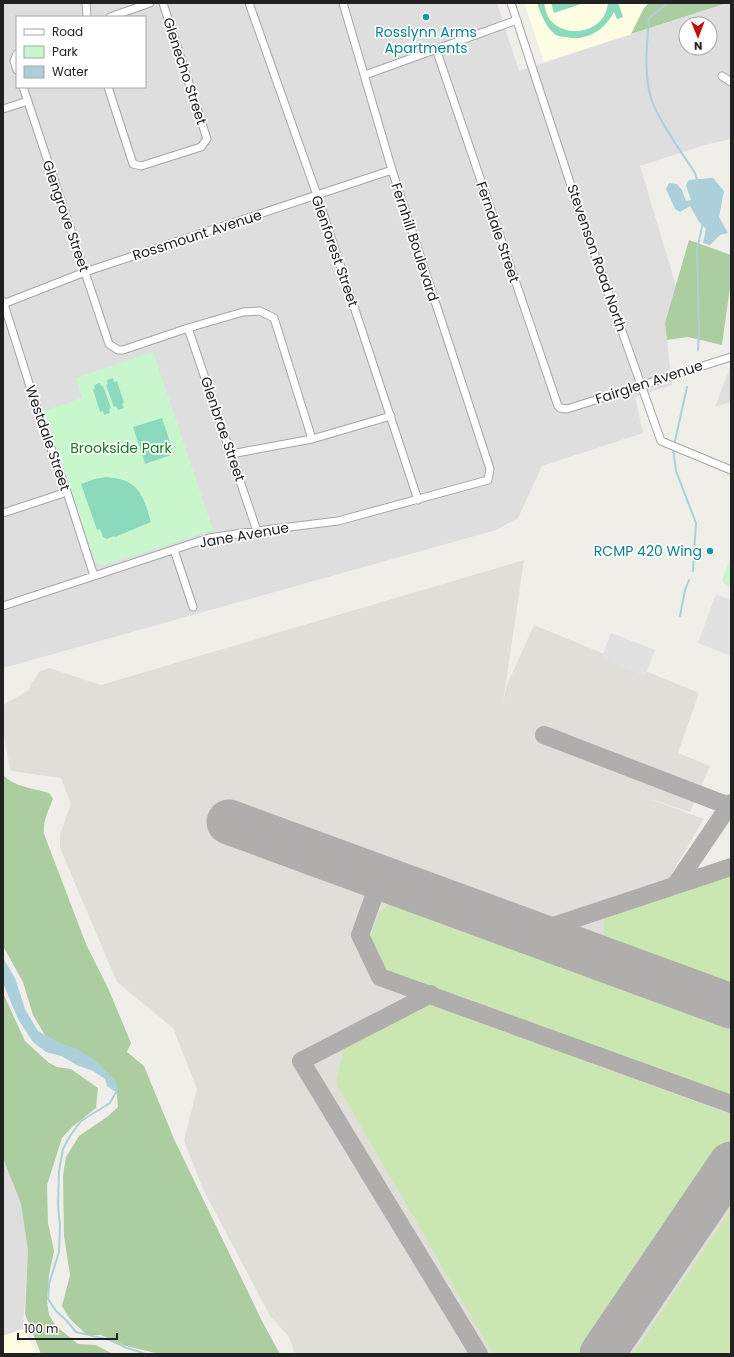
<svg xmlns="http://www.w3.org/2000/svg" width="734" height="1357" font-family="Poppins,sans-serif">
	<rect width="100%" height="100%" fill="#f0eee8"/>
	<!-- residential -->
	<path fill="#dfdede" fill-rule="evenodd" d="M 3,3 L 497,3 L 519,71 L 727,3 L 731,3 L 731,139 L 705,145 L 640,166 L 676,286 L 665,323 L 672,385 L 635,397 L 643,433 L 542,466 L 518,518 L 496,530 L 3,668 ZM 17,17 L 145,17 L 145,87 L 17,87 ZM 686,24 L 710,24 L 710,48 L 686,48 Z
		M 731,365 L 731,402 L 715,407 Z
		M 3,1158 L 21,1204 L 28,1251 L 23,1329 L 3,1336 Z"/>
	<!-- education -->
	<path fill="#fdfde4" d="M 524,3 L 649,3 L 644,8 L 631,34 L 544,62 Z
		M 23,1329 L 37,1354 L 3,1354 L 3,1336 Z"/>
	<!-- airport -->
	<path fill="#dfded9" d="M 524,560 L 503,702 L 507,685 L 534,625 L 699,693 L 678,753 L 710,766 L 690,812 L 642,796 L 704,819 L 671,875 L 679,883 L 731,864 L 731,1354 L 295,1354 L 289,1337 L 270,1316 L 203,1189 L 184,1141 L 197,1089 L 173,1028 L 117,982 L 60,848 L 60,834 L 71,804 L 61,778 L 11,771 L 3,733 L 3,705 L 29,690 L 31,684 L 39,672 L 49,668 L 101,685 Z"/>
	<!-- grass -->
	<path fill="#cbe7b1" d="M 731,868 L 731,990 L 604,942 L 604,919 L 679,883 Z
		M 392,901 L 731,1024 L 731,1095 L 386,970 L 370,938 L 380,912 Z
		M 429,1004 L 731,1115 L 731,1145 L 590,1354 L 493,1354 L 448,1277 L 441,1271 L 446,1273 L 336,1083 L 344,1049 Z
		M 731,1210 L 731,1354 L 633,1354 Z"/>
	<!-- forest -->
	<path fill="#accd9f" d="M 649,3 L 727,3 L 631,34 L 644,8 Z
		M 689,240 L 731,255 L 731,280 L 722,345 L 688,337 L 667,340 L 665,323 Z
		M 3,774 C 10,786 36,789 49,793 L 53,799 C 48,811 43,821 44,834 L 86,944 L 108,988 L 131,1043 L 127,1052 L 144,1066 L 174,1139 L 263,1323 L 280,1354 L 160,1354 L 126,1346 L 101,1335 L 87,1335 L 70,1319 L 62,1306 L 70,1275 L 64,1236 L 63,1176 L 66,1157 L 79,1136 L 107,1117 L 118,1107 L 116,1088 L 96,1068 L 46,1037 L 33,1015 L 23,982 L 3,946 Z
		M 3,993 L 25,1041 L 49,1063 L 57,1067 L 71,1069 L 98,1088 L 96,1108 L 72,1127 L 62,1138 L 47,1185 L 48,1223 L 54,1251 L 49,1275 L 47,1301 L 49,1315 L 56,1326 L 78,1344 L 96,1345 L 113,1354 L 41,1354 L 25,1314 L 28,1251 L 21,1204 L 3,1158 Z"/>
	<!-- park -->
	<path fill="#c9f7cd" d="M 153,352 L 213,530 L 104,565 L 99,565 L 95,561 L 44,411 L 82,398 L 76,378 Z
		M 731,556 L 731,587 L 725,585 L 722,580 Z"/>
	<!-- pitch -->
	<path fill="#8bdabd" d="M 537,3 L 544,3 C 545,8 547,17 551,21 C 569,40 606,31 608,3 L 618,3 L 623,17 L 617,19 L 614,12 C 605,30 586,42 565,37 C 563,37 558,36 556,35 C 546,28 541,14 537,3 Z
		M 551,3 L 584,3 L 554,13 Z
		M 113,378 L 114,382 L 117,381 L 124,403 L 122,404 L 124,408 L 118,410 L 116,406 L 114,407 L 106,385 L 108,384 L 107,380 Z
		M 100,383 L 101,386 L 103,386 L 111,408 L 109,409 L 110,413 L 104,415 L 103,411 L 100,412 L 93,389 L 95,389 L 94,385 Z
		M 162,418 L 174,454 L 145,464 L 133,427 Z
		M 106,477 C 138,479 143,494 151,522 L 115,537 L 114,536 L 107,539 L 103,537 L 100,529 L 97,530 L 81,484 L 95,479 Z"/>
	<!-- parking -->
	<path fill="#e1e1e1" d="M 716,594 L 731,600 L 731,656 L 698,643 Z
		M 611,633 L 655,650 L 645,676 L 601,659 Z"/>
	<!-- water -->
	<path fill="#abd0db" d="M 713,178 L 724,191 L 719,217 L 728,233 L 720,235 L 710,245 L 703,243 L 706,229 L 699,222 L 690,206 L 680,212 L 675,209 L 666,189 L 669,183 L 677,184 L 682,190 L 686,201 L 691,200 L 686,185 L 689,180 Z
		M 3,958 L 15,978 L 25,1009 L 38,1031 L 58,1042 L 77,1049 L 93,1059 L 113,1078 L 117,1085 L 118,1090 L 116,1092 L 111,1089 L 107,1086 L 105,1079 L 93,1071 L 79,1066 L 61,1056 L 46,1052 L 33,1042 L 18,1019 L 3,983 Z"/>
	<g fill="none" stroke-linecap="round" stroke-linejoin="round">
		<!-- stream -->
		<path stroke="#abd0db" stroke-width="2" d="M 668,3 L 649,18 C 647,43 644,70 650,95 C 657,119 681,151 695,173 L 697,180
			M 698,350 L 699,331 L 697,249 L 703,223
			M 675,441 L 687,387
			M 673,449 L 676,471 L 696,523 L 693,571
			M 680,616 L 685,590 L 689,580
			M 116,1092 L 110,1103 L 81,1121 L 70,1136 L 63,1149 L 59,1171 L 58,1205 L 60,1225 L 59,1252 L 49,1284 L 48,1299 L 56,1311 L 66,1320 L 76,1332 L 110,1340 L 127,1348 L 146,1354"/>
		<!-- taxiway -->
		<path stroke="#b0aeac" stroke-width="18" d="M 544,735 L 729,806
			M 388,879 L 374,896 L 360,935 L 380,977 L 731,1104
			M 676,884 L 731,803
			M 532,933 L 731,867
			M 431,994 L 301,1061 L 479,1354"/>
		<!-- runway -->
		<path stroke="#b0aeac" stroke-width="45" d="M 229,822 L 731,1006
			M 602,1354 L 731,1164"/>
		<!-- minor casing -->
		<g stroke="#a5a5a5" stroke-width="9">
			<path id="minor" d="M 86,3 L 87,17
				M 249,3 L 317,195 L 418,500
				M 511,3 L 580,213 L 661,441 L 731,470
				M 110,17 L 150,3
				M 436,49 L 558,406 L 560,408 L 567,409 L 731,357
				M 17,54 L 14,61 L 17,70
				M 365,75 L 517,20
				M 722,76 L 731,82
				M 23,87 L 109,344 L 118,350 L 123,350 L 188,328 L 243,312 L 260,311 L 274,318 L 312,439
				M 108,87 L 133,164 L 141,166 L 201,147 L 207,139 L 163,3
				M 3,109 L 28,101
				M 3,301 L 40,418 L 67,492 L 94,576
				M 3,304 L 85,272 L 392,170
				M 188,328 L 257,531
				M 231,454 L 312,439 L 391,416
				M 3,513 L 67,492
				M 174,550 L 193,607
				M 3,606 L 209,538 L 257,531 L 338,521 L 488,480 L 490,469 L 392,170 L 343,3"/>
		</g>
		<!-- minor -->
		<use href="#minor" stroke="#fff" stroke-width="7"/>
	</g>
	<!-- markers -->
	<g fill="#0f9aa8" stroke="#fff" stroke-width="1.5">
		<circle cx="426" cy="17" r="4"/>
		<circle cx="710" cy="551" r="4"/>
	</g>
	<g text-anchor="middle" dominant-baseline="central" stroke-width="3.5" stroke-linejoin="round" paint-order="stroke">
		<!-- culture labels -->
		<g font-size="14" fill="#0d838f" stroke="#fff">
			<text x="426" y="32">Rosslynn Arms<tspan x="426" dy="16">Apartments</tspan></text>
			<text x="702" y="551" text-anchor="end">RCMP 420 Wing</text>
		</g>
		<!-- street labels -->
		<g font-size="14" fill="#212121" stroke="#fff">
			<text transform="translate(185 71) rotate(72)">Glenecho Street</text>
			<text transform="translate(66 216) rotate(71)">Glengrove Street</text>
			<text transform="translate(498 232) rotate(71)">Ferndale Street</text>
			<text transform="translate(197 235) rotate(-18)">Rossmount Avenue</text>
			<text transform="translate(415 242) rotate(72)">Fernhill Boulevard</text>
			<text transform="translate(335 251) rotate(71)">Glenforest Street</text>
			<text transform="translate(597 258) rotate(71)">Stevenson Road North</text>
			<text transform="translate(649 382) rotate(-18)">Fairglen Avenue</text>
			<text transform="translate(223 429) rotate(71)">Glenbrae Street</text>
			<text transform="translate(48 438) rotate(71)">Westdale Street</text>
			<text transform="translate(244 535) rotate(-10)">Jane Avenue</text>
		</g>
		<!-- park labels -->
		<g font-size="14" fill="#137b1c" stroke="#fff">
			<text x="121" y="448">Brookside Park</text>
		</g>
	</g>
	<!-- border -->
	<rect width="734" height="1357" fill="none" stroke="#212121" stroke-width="8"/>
	<!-- legend -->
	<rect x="16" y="16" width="130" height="72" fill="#ffffff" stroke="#a6a6a6"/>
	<rect x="24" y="29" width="20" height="6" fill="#ffffff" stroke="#a6a6a6"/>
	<text x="52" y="36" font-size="12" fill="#212121">Road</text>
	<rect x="24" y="46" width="20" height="12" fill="#c9f7cd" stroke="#a6a6a6"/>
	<text x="52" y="56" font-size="12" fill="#212121">Park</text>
	<rect x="24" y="66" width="20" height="12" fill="#abd0db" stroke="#a6a6a6"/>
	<text x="52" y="76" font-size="12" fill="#212121">Water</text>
	<!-- north arrow -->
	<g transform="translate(698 36) rotate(179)"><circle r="19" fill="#ffffff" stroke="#a6a6a6"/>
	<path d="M0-3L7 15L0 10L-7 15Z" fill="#c50e0c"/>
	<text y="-6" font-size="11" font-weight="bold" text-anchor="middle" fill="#212121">N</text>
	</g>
	<!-- scale -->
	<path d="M18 1333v6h99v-6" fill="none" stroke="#212121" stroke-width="2"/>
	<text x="24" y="1333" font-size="12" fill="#212121" stroke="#ffffff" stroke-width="3" paint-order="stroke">100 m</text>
</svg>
